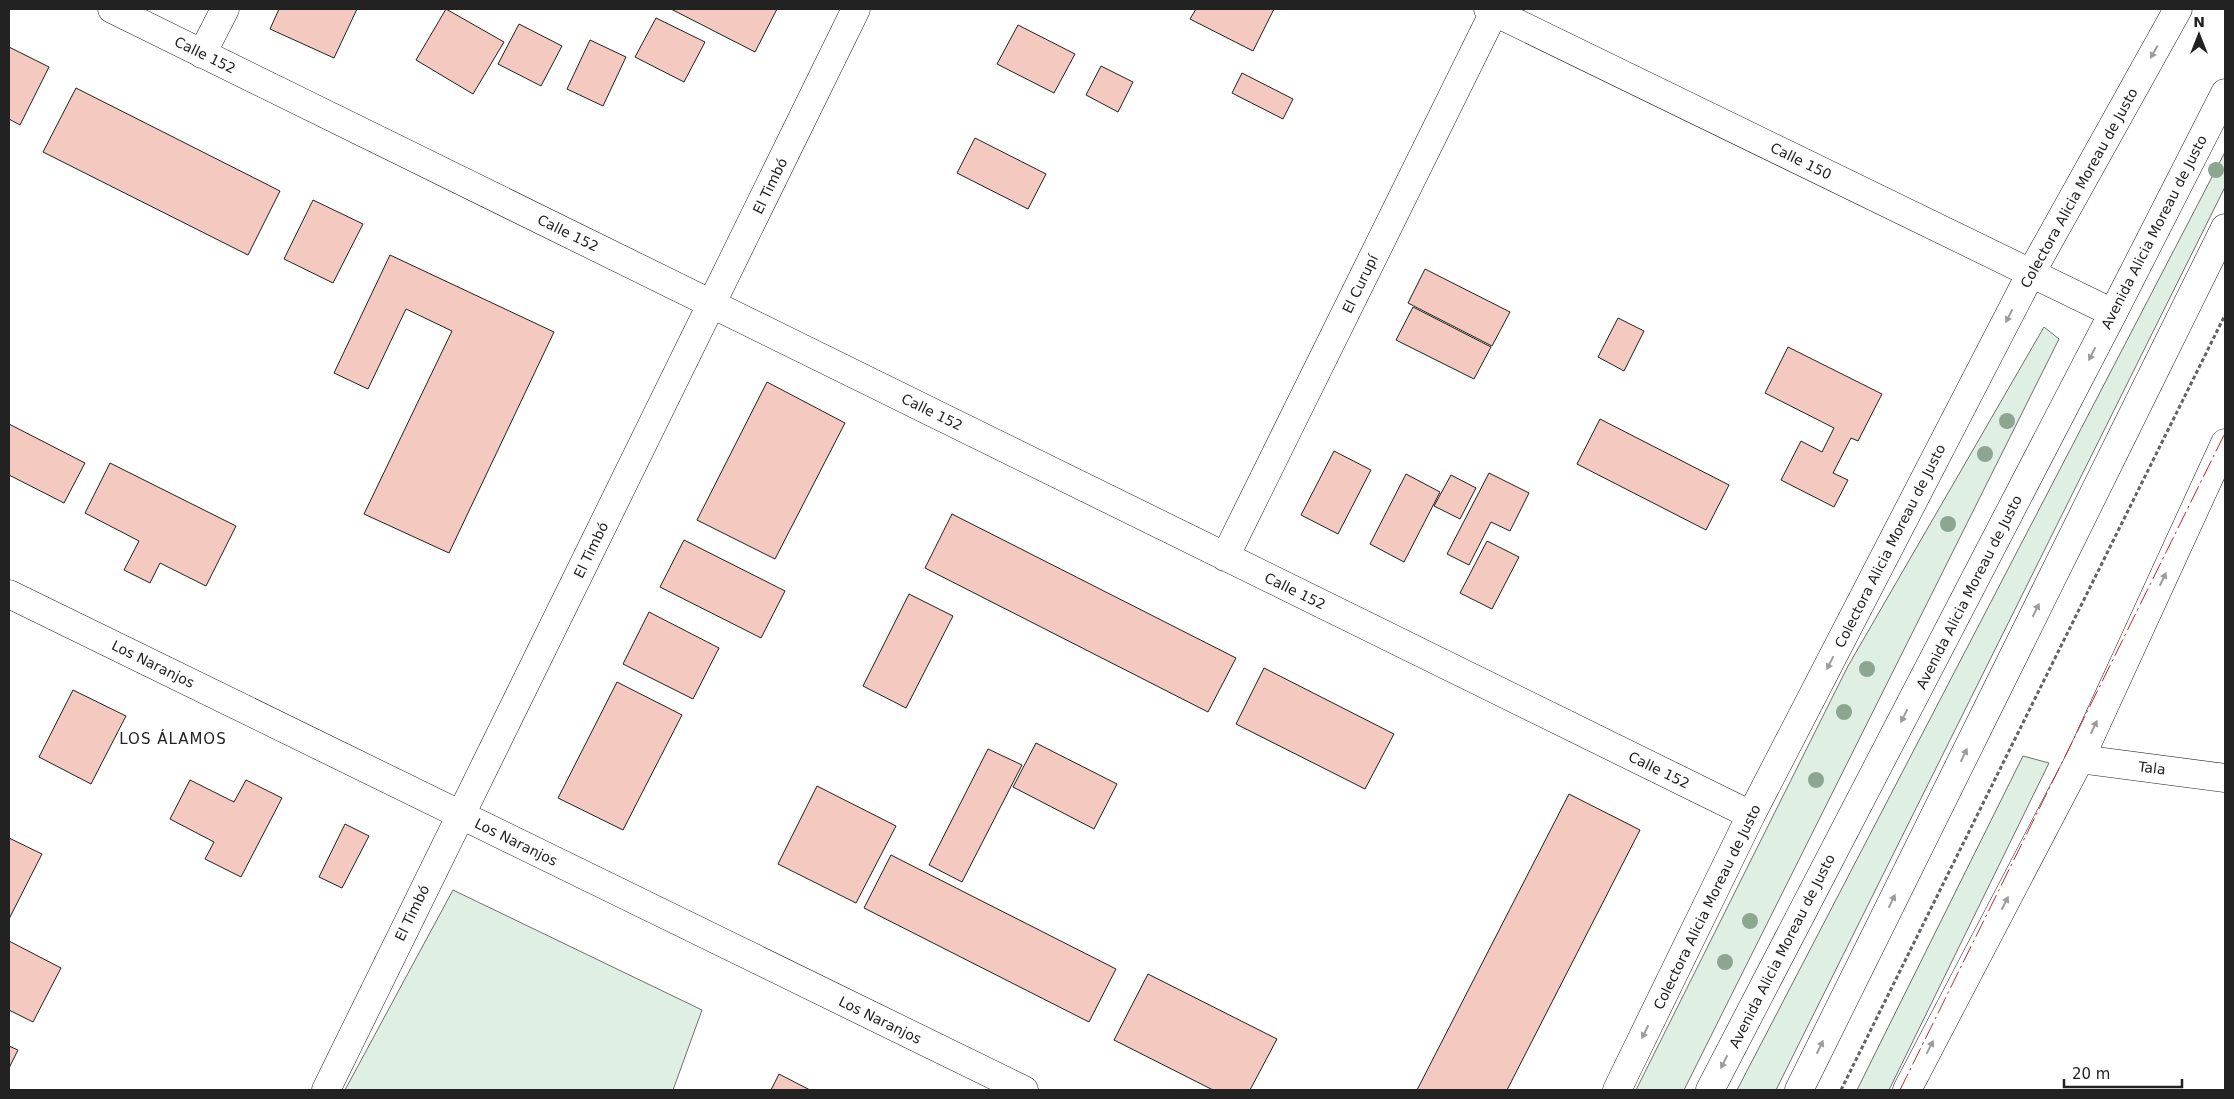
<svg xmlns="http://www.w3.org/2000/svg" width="2234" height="1099" font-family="'DejaVu Sans',sans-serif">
	<rect width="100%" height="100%" fill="#fff"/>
	<!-- green -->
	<path fill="#e0efe3" stroke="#6f6f6f" d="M 2225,152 L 2225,187 L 1776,1090 L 1737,1090 Z
		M 2044,327 L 2059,339 L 1684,1090 L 1636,1090 L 1848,666 Z
		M 2023,756 L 2049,763 L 1889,1090 L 1857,1090 Z
		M 453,890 L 702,1010 L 673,1090 L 345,1090 Z"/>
	<!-- building -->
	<path fill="#f3c9c0" stroke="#222" d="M 279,9 L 357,9 L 334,58 L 270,29 Z
		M 446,9 L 504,42 L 473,94 L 416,60 Z
		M 671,9 L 777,9 L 755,52 Z
		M 1196,9 L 1274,9 L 1253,51 L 1190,19 Z
		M 656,18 L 705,42 L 684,82 L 635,57 Z
		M 519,24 L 562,46 L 541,86 L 498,64 Z
		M 1018,25 L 1075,54 L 1054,93 L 997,64 Z
		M 590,40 L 626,57 L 603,106 L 567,89 Z
		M 9,47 L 49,67 L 20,125 L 9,119 Z
		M 1101,66 L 1133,82 L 1118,112 L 1086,95 Z
		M 1242,73 L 1293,99 L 1283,119 L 1232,93 Z
		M 76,88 L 280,191 L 248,255 L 43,152 Z
		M 975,138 L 1046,174 L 1028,209 L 957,173 Z
		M 313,200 L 363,224 L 333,283 L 284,259 Z
		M 390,255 L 554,332 L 449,553 L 364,514 L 452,331 L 406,309 L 368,389 L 334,373 Z
		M 1425,269 L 1510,312 L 1492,346 L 1408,303 Z
		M 1413,307 L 1491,347 L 1474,379 L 1396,340 Z
		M 1618,318 L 1644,331 L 1624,371 L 1598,357 Z
		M 1788,347 L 1882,394 L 1858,441 L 1851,438 L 1833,473 L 1848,480 L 1834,507 L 1781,480 L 1801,441 L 1822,452 L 1834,428 L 1765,393 Z
		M 767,382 L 845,423 L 775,559 L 697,520 Z
		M 1600,419 L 1729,485 L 1706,530 L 1577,464 Z
		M 9,424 L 85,463 L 64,503 L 9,475 Z
		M 1334,451 L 1371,470 L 1338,534 L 1301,515 Z
		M 110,463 L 236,526 L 206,586 L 160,563 L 150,583 L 124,570 L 139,541 L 85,513 Z
		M 1489,473 L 1529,493 L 1510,531 L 1491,522 L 1469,565 L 1447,554 Z
		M 1406,474 L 1440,492 L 1404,562 L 1370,544 Z
		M 1451,475 L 1476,488 L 1460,519 L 1434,506 Z
		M 952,514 L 1236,658 L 1208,712 L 925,568 Z
		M 684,540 L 785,591 L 761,638 L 660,587 Z
		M 1487,541 L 1519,557 L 1492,609 L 1460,593 Z
		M 909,594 L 953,616 L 906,708 L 863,686 Z
		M 649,612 L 719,648 L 693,699 L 623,664 Z
		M 1264,668 L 1394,734 L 1365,789 L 1236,724 Z
		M 617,682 L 682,715 L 623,830 L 558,798 Z
		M 73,690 L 126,716 L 91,784 L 39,757 Z
		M 1036,743 L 1117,784 L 1094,829 L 1013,787 Z
		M 988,749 L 1022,765 L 962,882 L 929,865 Z
		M 190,780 L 234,802 L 246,780 L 282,798 L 241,877 L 205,859 L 214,842 L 170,819 Z
		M 817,786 L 896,826 L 856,903 L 778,864 Z
		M 1569,794 L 1640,830 L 1507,1090 L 1417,1090 Z
		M 345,824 L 369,836 L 342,888 L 319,877 Z
		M 9,838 L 42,854 L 9,919 Z
		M 891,855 L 1116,969 L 1089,1022 L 864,908 Z
		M 9,941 L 61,968 L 33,1022 L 9,1010 Z
		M 1148,974 L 1277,1039 L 1250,1090 L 1213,1090 L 1114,1040 Z
		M 9,1046 L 18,1050 L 9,1068 Z
		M 779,1074 L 810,1090 L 771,1090 Z"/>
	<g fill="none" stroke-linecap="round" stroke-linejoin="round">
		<!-- minor casing -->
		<g stroke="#222" stroke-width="29">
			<path id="minor" d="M 112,9 L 1751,815
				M 1488,9 L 2113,313
				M 202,54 L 225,9
				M 1225,557 L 1494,12
				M 9,594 L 1024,1090
				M 2080,759 L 2225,778
				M 326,1090 L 856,9
				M 1617,1090 L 1751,815 L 2031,273 L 2178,9
				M 1907,1090 L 2080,759 L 2225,443"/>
		</g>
		<!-- primary casing -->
		<g stroke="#222" stroke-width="29">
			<path id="primary" d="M 1710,1090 L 2113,313 L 2225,93
				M 1799,1090 L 2225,228"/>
		</g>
		<!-- path -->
		<path stroke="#646464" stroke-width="3" stroke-dasharray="4 2.5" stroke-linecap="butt" d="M 1841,1090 L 2225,315"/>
		<!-- minor -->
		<use href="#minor" stroke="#fff" stroke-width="28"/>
		<!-- primary -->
		<use href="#primary" stroke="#fff" stroke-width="28"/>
		<!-- power -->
		<path stroke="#c62828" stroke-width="1" stroke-dasharray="18 4 2.5 4" stroke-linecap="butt" d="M 1900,1090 L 2225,433"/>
	</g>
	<!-- trees -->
	<g fill="#8da692">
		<circle cx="2216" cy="170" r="8"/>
		<circle cx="2007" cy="421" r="8"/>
		<circle cx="1985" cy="454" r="8"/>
		<circle cx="1948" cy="524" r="8"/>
		<circle cx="1867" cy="669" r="8"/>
		<circle cx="1844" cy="712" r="8"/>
		<circle cx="1816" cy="780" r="8"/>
		<circle cx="1750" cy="921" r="8"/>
		<circle cx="1725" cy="962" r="8"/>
	</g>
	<!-- one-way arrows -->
	<defs><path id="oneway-solid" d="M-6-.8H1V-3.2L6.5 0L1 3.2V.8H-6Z" transform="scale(1.25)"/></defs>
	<g fill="#9c9c9c">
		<use href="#oneway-solid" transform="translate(2154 52) rotate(119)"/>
		<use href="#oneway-solid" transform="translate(2009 316) rotate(117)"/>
		<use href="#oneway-solid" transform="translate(2092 354) rotate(117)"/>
		<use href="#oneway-solid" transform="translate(2163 579) rotate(-65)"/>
		<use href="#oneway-solid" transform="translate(2036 610) rotate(-64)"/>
		<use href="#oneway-solid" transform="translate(1830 663) rotate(117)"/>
		<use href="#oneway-solid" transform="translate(1904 716) rotate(117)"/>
		<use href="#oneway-solid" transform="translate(2094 727) rotate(-65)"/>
		<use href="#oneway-solid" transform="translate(1964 755) rotate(-64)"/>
		<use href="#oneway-solid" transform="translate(1892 901) rotate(-64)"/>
		<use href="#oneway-solid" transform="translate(2005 903) rotate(-63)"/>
		<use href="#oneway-solid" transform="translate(1645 1032) rotate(116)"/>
		<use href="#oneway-solid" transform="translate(1820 1047) rotate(-64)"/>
		<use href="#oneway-solid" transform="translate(1930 1047) rotate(-63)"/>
		<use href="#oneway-solid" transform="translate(1724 1062) rotate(117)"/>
	</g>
	<g text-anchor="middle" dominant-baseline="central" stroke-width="4" stroke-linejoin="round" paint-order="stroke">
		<!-- street labels -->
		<g font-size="14" fill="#222" stroke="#fff">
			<text transform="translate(205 55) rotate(26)">Calle 152</text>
			<text transform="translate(1801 161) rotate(26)">Calle 150</text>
			<text transform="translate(770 186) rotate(-64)">El Timbó</text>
			<text transform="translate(2079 188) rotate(-61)">Colectora Alicia Moreau de Justo</text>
			<text transform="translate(2154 232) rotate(-63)">Avenida Alicia Moreau de Justo</text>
			<text transform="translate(568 233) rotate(26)">Calle 152</text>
			<text transform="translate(1360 284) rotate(-64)">El Curupí</text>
			<text transform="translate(932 412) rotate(26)">Calle 152</text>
			<text transform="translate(1890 546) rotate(-63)">Colectora Alicia Moreau de Justo</text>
			<text transform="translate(591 550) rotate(-64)">El Timbó</text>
			<text transform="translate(1295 591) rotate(26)">Calle 152</text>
			<text transform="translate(1969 592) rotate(-63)">Avenida Alicia Moreau de Justo</text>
			<text transform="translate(153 664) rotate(26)">Los Naranjos</text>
			<text transform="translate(2152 768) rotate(7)">Tala</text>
			<text transform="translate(1659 770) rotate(26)">Calle 152</text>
			<text transform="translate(516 842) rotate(26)">Los Naranjos</text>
			<text transform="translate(1707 907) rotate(-64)">Colectora Alicia Moreau de Justo</text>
			<text transform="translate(412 913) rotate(-64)">El Timbó</text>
			<text transform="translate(1782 951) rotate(-63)">Avenida Alicia Moreau de Justo</text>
			<text transform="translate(880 1020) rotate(26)">Los Naranjos</text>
		</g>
		<!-- neighbourhood labels -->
		<g font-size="15" letter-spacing="1" fill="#222" stroke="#fff">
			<text x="173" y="739">LOS ÁLAMOS</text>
		</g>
	</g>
	<!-- border -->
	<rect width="2234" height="1099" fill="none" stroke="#222222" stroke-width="20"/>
	<!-- north arrow -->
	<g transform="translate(2199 35)" stroke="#ffffff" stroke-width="4" paint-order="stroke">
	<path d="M0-4L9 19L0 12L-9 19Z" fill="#222222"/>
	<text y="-8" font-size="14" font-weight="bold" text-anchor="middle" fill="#222222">N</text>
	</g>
	<!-- scale -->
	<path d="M2064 1079v8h118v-8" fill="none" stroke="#222222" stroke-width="2.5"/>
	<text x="2072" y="1079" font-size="15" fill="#222222" stroke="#ffffff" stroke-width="4" paint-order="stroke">20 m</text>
</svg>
